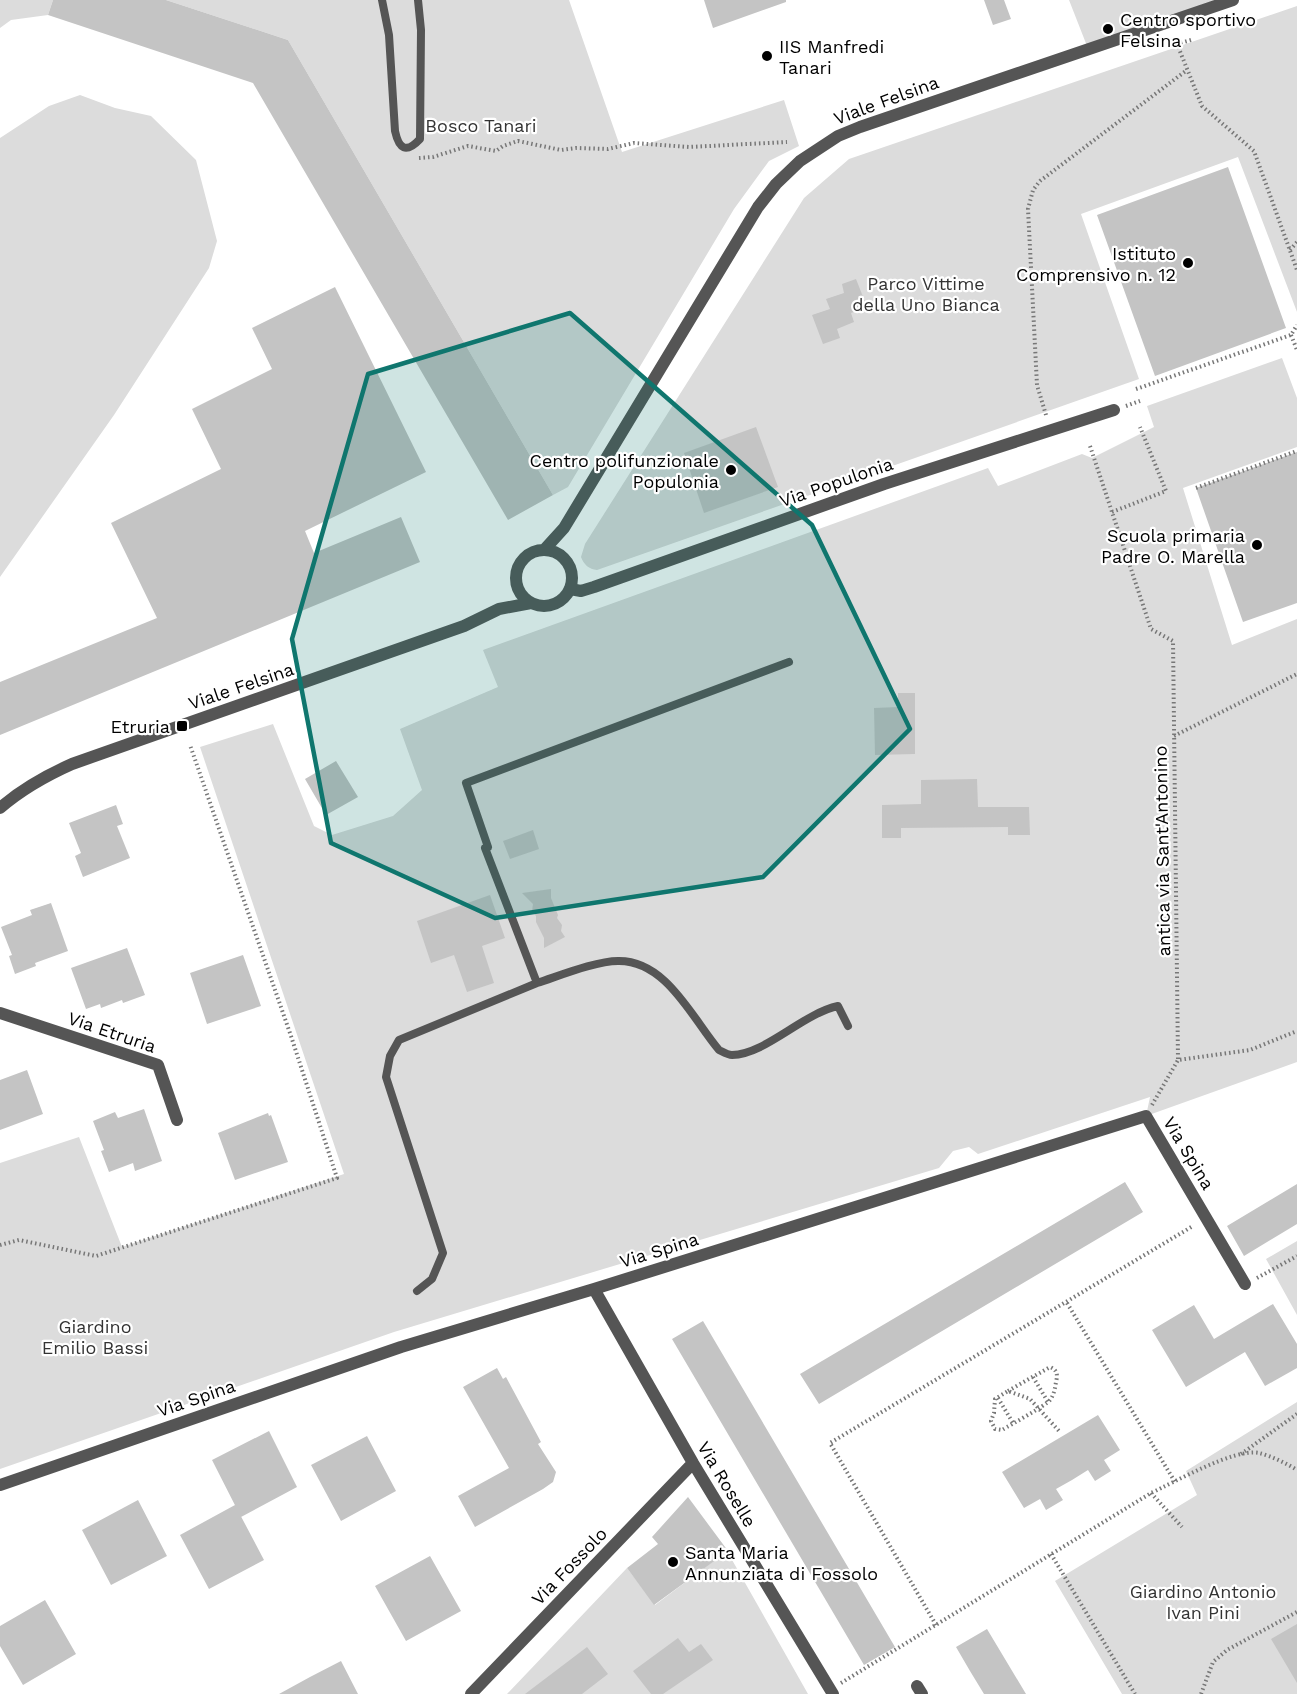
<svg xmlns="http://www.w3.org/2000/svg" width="1297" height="1694" font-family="'Work Sans',sans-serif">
	<rect width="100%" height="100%" fill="#fff"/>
	<!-- green -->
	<path fill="#dcdcdc" d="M 0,0 L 53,0 L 48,15 L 11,20 L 0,28 Z
		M 166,0 L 569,0 L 622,152 L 784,100 L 799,146 L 769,161 L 734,209 L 568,487 L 553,495 L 288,40 Z
		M 1069,0 L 1216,0 L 1087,46 Z
		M 1297,6 L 1297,312 L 1238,157 L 1081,214 L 1139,379 L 597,570 C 589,569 584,565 581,557 L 585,544 L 804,198 L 849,159 Z
		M 80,95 L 115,108 L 151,116 L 196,160 L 217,241 L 209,268 L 114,415 L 0,577 L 0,138 L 49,106 Z
		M 1282,358 L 1297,398 L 1297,447 L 1183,488 L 1232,645 L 1297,619 L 1297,1062 L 1146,1116 L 1150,1097 L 978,1154 L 969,1147 L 953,1151 L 939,1168 L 394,1332 L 0,1469 L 0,1163 L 79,1137 L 122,1247 L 344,1174 L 200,747 L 273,724 L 314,826 L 332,835 L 393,816 L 422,790 L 400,729 L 498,687 L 483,650 L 988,468 L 998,486 L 1082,454 L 1092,458 L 1154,427 L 1147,406 Z
		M 1297,1241 L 1297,1315 L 1266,1259 Z
		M 1297,1402 L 1297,1694 L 1122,1694 L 1055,1581 L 1197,1495 L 1186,1471 Z
		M 727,1551 L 808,1694 L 507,1694 L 627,1568 L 655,1605 Z"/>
	<!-- building -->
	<path fill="#c4c4c4" d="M 53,0 L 166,0 L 288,40 L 553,495 L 508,520 L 253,83 L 48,15 Z
		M 704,0 L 786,0 L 786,2 L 713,28 Z
		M 984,0 L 1004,0 L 1011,19 L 993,25 Z
		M 1228,167 L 1286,328 L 1155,376 L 1097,215 Z
		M 856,279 L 867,307 L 851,313 L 854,322 L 837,329 L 840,338 L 823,344 L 812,315 L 830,309 L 826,299 L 844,293 L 842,284 Z
		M 335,287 L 426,472 L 305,531 L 314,553 L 401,517 L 420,562 L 0,735 L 0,682 L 157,618 L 111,523 L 221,469 L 192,409 L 272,369 L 252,328 Z
		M 756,427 L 778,487 L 704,513 L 684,453 Z
		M 1297,452 L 1297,603 L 1243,622 L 1196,488 Z
		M 898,693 L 915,693 L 915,754 L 875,755 L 874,708 L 898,707 Z
		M 336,761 L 358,797 L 326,815 L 305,779 Z
		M 977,779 L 978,807 L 1029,807 L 1030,835 L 1008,835 L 1008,827 L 901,828 L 901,838 L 882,838 L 882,805 L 921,804 L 921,780 Z
		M 116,805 L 123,824 L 117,826 L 130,858 L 83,877 L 75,856 L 81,853 L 69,823 Z
		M 533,830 L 539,849 L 510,859 L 503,841 Z
		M 551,889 L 551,898 L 558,915 L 557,918 L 562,925 L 561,931 L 565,937 L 544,948 L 544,938 L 536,922 L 536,916 L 532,911 L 533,904 L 522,893 Z
		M 490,895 L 505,938 L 482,946 L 494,983 L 467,992 L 454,955 L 431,963 L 417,921 Z
		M 51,903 L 68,951 L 35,963 L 36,966 L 15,974 L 9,956 L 12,955 L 1,927 L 32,915 L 30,910 Z
		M 127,948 L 145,995 L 123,1003 L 122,1000 L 101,1008 L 100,1004 L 86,1009 L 71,968 Z
		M 243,955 L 261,1006 L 207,1024 L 190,973 Z
		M 27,1070 L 43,1114 L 0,1130 L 0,1080 Z
		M 144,1109 L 162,1161 L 135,1171 L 133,1163 L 109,1172 L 101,1151 L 104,1150 L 93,1121 L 115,1112 L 118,1118 Z
		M 268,1113 L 269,1116 L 271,1115 L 288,1162 L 235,1180 L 218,1133 Z
		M 1125,1182 L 1143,1212 L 819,1404 L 800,1374 Z
		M 1297,1184 L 1297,1224 L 1244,1256 L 1227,1226 Z
		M 1273,1304 L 1297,1344 L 1297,1368 L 1265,1386 L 1245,1352 L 1186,1387 L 1152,1330 L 1194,1305 L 1214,1339 Z
		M 703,1321 L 895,1647 L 864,1665 L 672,1339 Z
		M 497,1368 L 503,1379 L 506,1377 L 541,1442 L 538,1444 L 556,1472 L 553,1482 L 543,1489 L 475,1527 L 458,1496 L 509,1468 L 463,1387 Z
		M 1098,1415 L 1120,1450 L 1104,1460 L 1111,1471 L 1095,1481 L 1088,1470 L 1072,1480 L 1056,1489 L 1063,1500 L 1046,1510 L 1040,1499 L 1024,1508 L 1002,1472 Z
		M 269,1431 L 297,1487 L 241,1517 L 212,1460 Z
		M 367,1436 L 396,1491 L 341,1521 L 311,1465 Z
		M 688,1497 L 728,1551 L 654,1605 L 627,1568 L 658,1544 L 652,1537 Z
		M 138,1500 L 167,1556 L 111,1585 L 82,1530 Z
		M 235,1505 L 264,1560 L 209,1589 L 180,1535 Z
		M 430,1556 L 461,1611 L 406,1641 L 375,1586 Z
		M 45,1600 L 76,1654 L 23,1685 L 0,1646 L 0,1626 Z
		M 1297,1624 L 1297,1683 L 1271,1639 Z
		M 987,1629 L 1026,1694 L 984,1694 L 970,1671 L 956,1647 Z
		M 678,1638 L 689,1652 L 701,1644 L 713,1660 L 663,1694 L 651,1694 L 633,1671 Z
		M 587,1647 L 608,1674 L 582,1694 L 525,1694 Z
		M 341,1661 L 358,1694 L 279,1694 L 310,1677 Z"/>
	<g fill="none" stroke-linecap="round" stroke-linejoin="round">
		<!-- path -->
		<path stroke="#777" stroke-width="4" stroke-dasharray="1.5 3" stroke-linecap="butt" d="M 1191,40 L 1177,44 L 1202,106 L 1254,151 L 1297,270
			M 419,158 L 433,157 L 468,146 L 496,151 L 503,146 L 518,141 L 561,150 L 576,148 L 608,149 L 634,143 L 689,147 L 787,142
			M 1290,250 L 1297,242
			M 1291,335 L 1297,350
			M 1136,389 L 1291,335 L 1297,325
			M 1126,406 L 1140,401
			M 1046,415 L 1037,385 L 1028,209 L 1033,190 L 1040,181 L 1187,70
			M 1090,446 L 1151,629 L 1173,641 L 1178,1060
			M 1196,488 L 1297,451
			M 1112,512 L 1166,491 L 1140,427
			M 1174,736 L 1297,674
			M 1152,1105 L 1178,1060 L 1250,1050 L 1297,1031
			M 0,1245 L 19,1240 L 96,1256 L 337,1178 L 291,1036 L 190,745
			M 1257,1278 L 1297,1256
			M 1067,1303 L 1175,1482
			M 1033,1377 L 1048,1402
			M 1008,1391 L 1050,1367 C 1057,1370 1058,1374 1056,1382 C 1055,1388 1054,1395 1050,1400 C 1045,1406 1012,1424 1002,1430 L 995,1429 L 991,1421 L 994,1413 L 995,1399 L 1008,1391 L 1030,1399 L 1059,1431
			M 998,1398 L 1013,1423
			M 1241,1454 L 1297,1414
			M 1151,1493 L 1182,1527
			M 1051,1554 L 1135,1694
			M 936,1625 L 830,1443 L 1193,1226
			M 841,1683 L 1151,1493 C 1175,1482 1234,1448 1259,1453 C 1271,1456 1286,1463 1297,1470
			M 1201,1694 L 1213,1662 L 1227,1650 L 1297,1612"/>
		<!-- service -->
		<path stroke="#555" stroke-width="8" d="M 382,0 L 389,35 L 395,131 C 399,149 406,154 420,139 L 421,30 L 418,0
			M 488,847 L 466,783 L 789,662
			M 485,848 L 537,983 C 559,976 596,961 618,961 C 666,960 692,1018 719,1050 C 723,1052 728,1055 732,1055 C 766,1054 802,1014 838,1006 L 848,1026
			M 417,1291 L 432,1279 L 443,1253 L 386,1077 L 390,1056 L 399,1040 L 537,983"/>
		<!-- minor -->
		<path stroke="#555" stroke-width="12" d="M 570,589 L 581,591 L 594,587 L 884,484 L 1114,410
			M 0,1013 L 158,1065 L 177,1120
			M 594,1289 L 693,1463 L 833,1694
			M 0,1485 L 401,1347 L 594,1289 L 1146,1116 L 1245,1284
			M 917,1686 L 922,1694
			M 471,1694 L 693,1463"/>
		<!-- tertiary -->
		<path stroke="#555" stroke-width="12" d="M 544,550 L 564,528 L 758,207 L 776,184 L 800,161 L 838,136 L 860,127 L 1233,0
			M516 578a28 28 0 1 1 56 0a28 28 0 1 1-56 0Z
			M 0,808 C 22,789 45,776 72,764 L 464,626 L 499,609 L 531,603"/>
	</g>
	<!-- marked area -->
	<path fill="#0f766e" fill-opacity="0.2" stroke="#0f766e" stroke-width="4.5" stroke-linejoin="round" d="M 570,313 L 812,525 L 910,729 L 763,877 L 495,918 L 331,843 L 292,639 L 368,374 Z"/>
	<!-- markers -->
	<g fill="#000" stroke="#fff" stroke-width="2">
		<circle cx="1108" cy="29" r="6"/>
		<circle cx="767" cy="56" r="6"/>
		<circle cx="1188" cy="263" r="6"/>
		<circle cx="731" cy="470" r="6"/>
		<circle cx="1257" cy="545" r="6"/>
		<rect x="176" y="720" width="12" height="12" rx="3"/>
		<circle cx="673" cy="1562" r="6"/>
	</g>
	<g text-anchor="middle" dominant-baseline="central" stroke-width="4.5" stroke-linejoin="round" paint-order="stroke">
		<!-- poi labels -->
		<g font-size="18" fill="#000" stroke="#fff" text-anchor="end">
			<text x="1120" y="19" text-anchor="start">Centro sportivo<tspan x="1120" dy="21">Felsina</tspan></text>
			<text x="779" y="46" text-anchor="start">IIS Manfredi<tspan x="779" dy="21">Tanari</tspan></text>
			<text x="1176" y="253">Istituto<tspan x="1176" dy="21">Comprensivo n. 12</tspan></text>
			<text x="719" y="460">Centro polifunzionale<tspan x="719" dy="21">Populonia</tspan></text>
			<text x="1245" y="535">Scuola primaria<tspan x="1245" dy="21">Padre O. Marella</tspan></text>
			<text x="170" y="726">Etruria</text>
			<text x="685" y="1552" text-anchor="start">Santa Maria<tspan x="685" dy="21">Annunziata di Fossolo</tspan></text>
		</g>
		<!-- street labels -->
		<g font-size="18" fill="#000" stroke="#fff">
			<text transform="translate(886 100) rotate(-20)">Viale Felsina</text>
			<text transform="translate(836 482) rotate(-19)">Via Populonia</text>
			<text transform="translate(241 686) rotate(-19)">Viale Felsina</text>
			<text transform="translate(1162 851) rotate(-91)">antica via Sant'Antonino</text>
			<text transform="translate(112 1032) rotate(19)">Via Etruria</text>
			<text transform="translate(1189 1153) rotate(59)">Via Spina</text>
			<text transform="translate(659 1250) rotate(-17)">Via Spina</text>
			<text transform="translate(196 1398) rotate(-19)">Via Spina</text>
			<text transform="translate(727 1484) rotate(59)">Via Roselle</text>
			<text transform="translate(569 1566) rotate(-46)">Via Fossolo</text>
		</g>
		<!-- park labels -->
		<g font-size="18" fill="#333" stroke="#fff">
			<text x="481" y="125">Bosco Tanari</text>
			<text x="926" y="283">Parco Vittime<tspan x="926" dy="21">della Uno Bianca</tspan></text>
			<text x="95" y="1326">Giardino<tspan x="95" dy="21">Emilio Bassi</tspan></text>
			<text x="1203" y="1591">Giardino Antonio<tspan x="1203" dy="21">Ivan Pini</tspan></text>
		</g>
	</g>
</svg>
